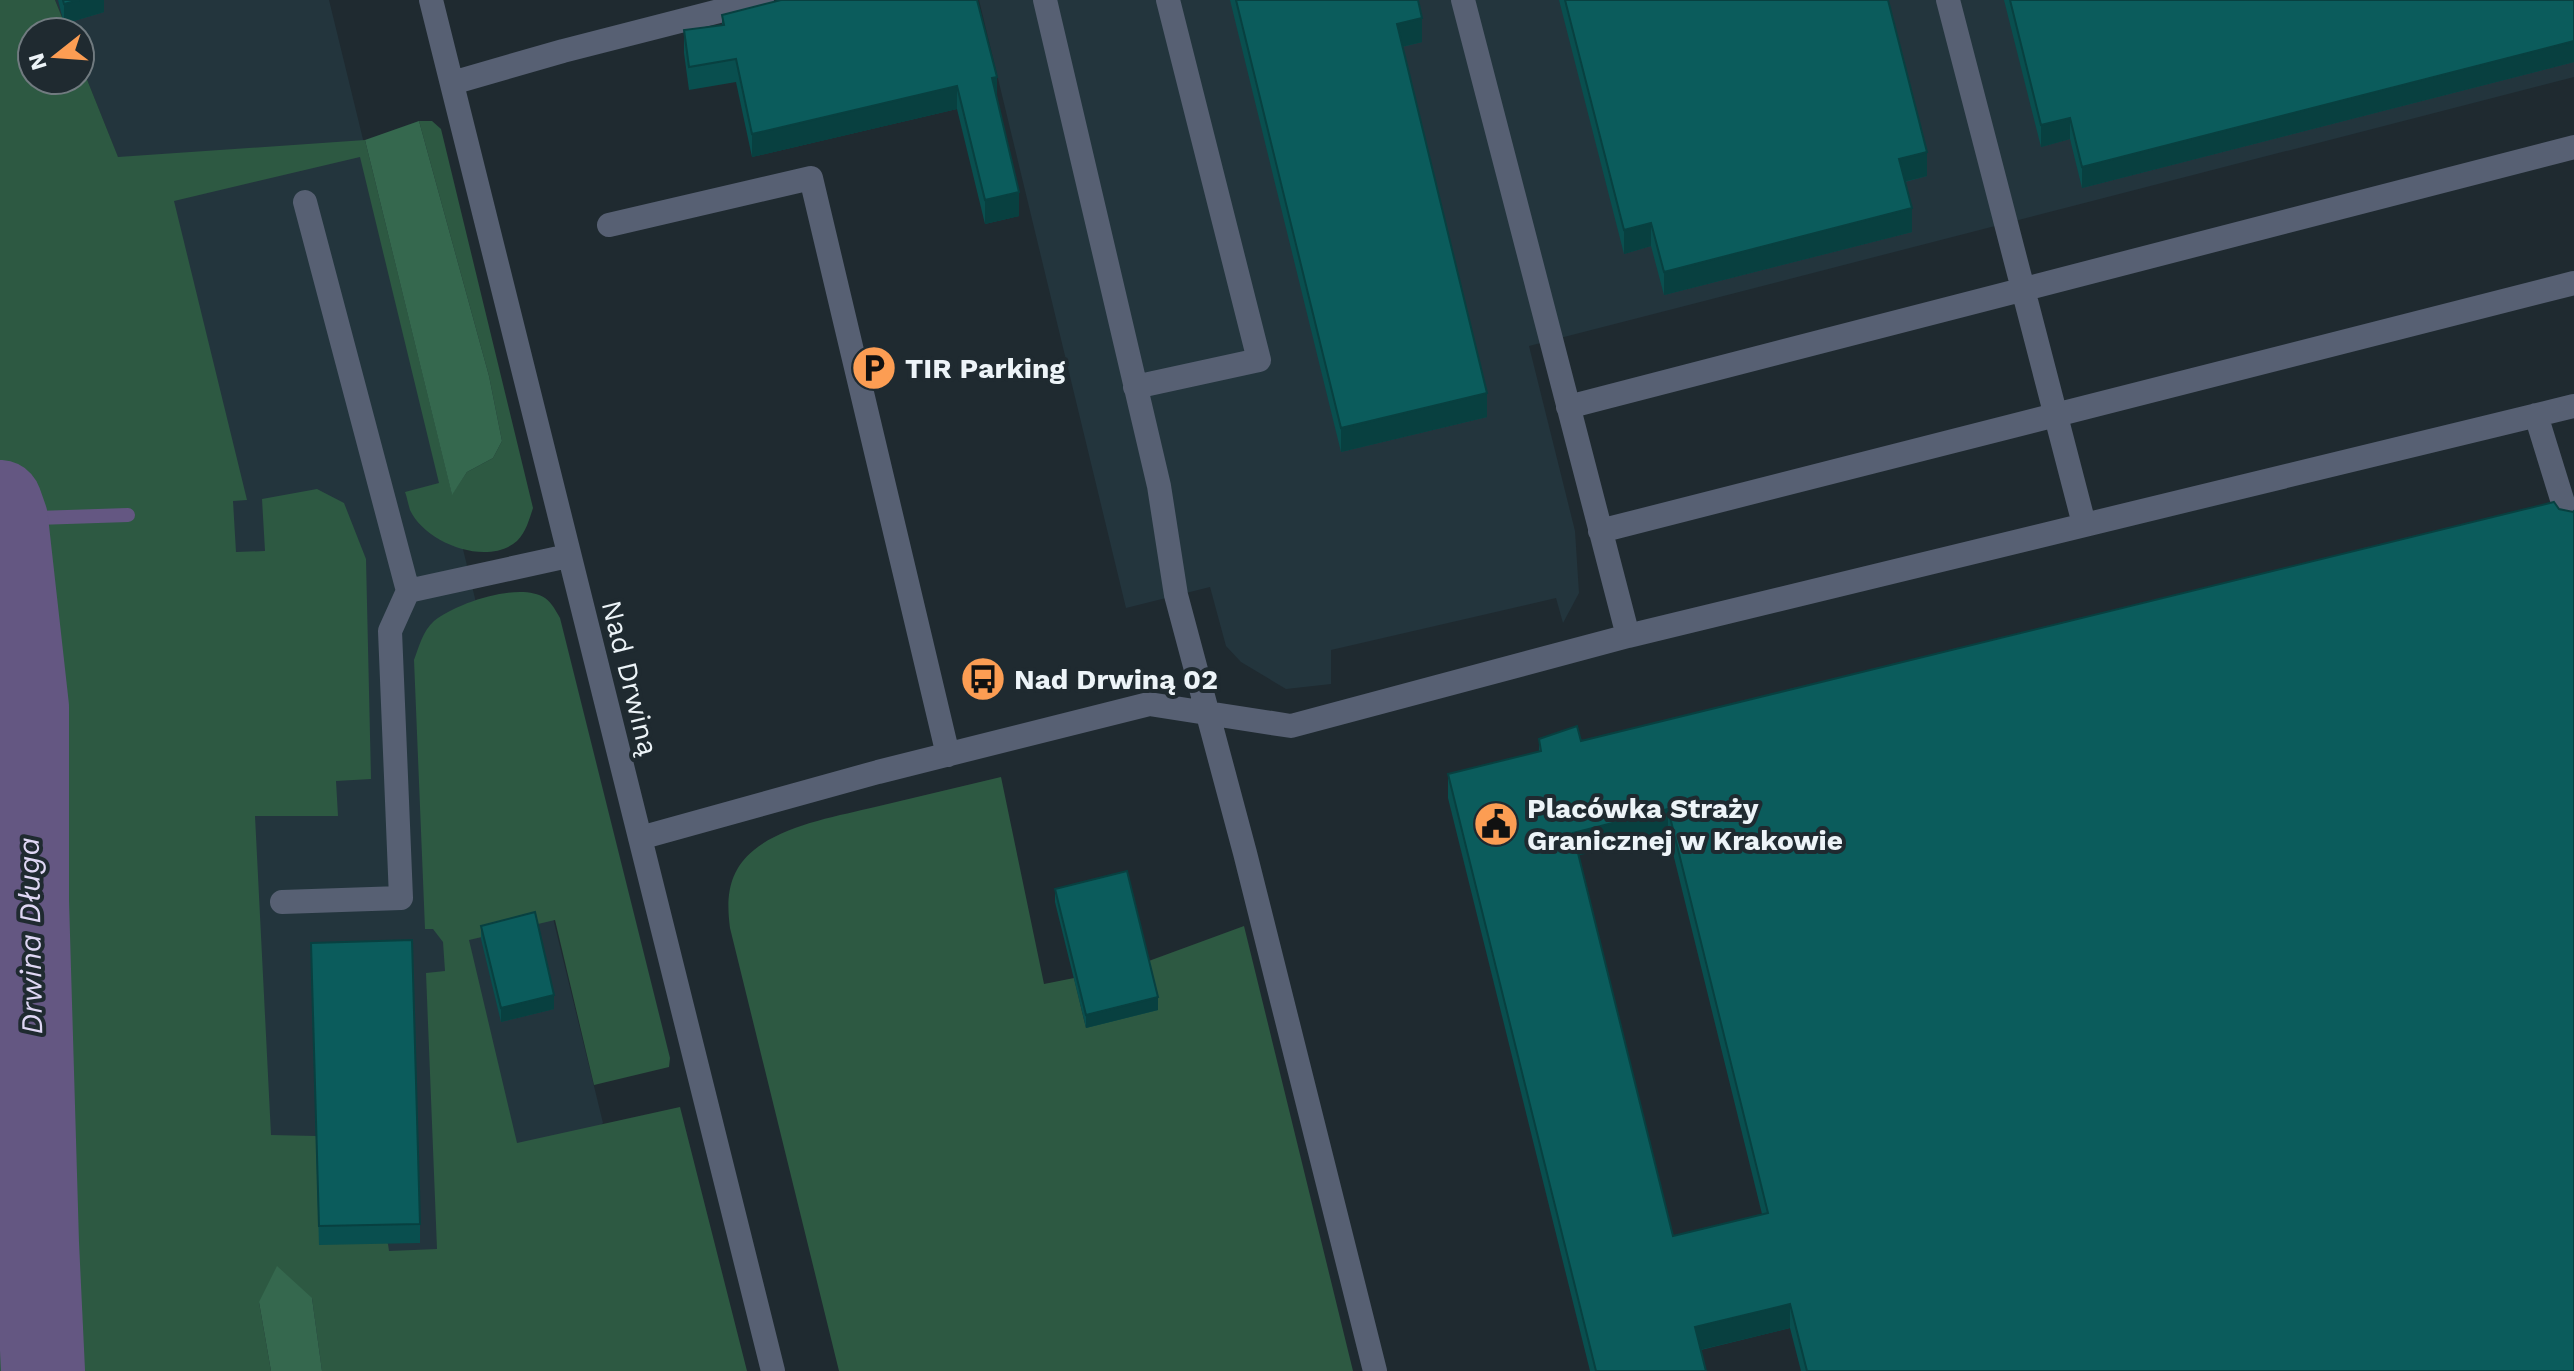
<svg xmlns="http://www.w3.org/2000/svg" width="2574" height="1371" font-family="'Work Sans',sans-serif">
	<rect width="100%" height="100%" fill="#1f2a30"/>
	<!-- built -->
	<path fill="#23353d" d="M 55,0 L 329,0 L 603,1123 L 322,1371 L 312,1298 L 277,1266 L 118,158 L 80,62 L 80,32 L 68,32 Z
		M 979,0 L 2574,0 L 2574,77 L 1529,346 L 1575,531 L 1579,593 L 1563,623 L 1556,598 L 1331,650 L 1331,684 L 1286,689 L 1241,662 L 1226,646 L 1210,587 L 1126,608 Z"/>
	<!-- green -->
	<path fill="#2d5942" d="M 0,0 L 55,0 L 68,32 L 32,32 L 32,80 L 80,80 L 80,62 L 118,157 L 365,140 L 452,494 L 467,472 L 493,458 L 502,441 L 489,376 L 419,121 L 432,121 L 441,129 L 533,508 C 529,520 526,532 517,541 C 487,567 425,543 410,510 C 408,504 407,497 405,492 L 439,483 L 360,157 L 174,201 L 247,500 L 233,501 L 236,552 L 265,551 L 262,499 L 317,489 L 344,503 L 366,559 L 371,779 L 336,781 L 338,816 L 255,816 L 271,1135 L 316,1136 L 388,1244 L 389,1251 L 437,1249 L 426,973 L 445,971 L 443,942 L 433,929 L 425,929 L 414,660 C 419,646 423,631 434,621 C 456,603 520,581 545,598 C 552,603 556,611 560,618 L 670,1058 L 669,1067 L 594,1085 L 555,920 L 469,940 L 517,1143 L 680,1107 L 747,1371 L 322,1371 L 312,1298 L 259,1302 L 271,1371 L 0,1371 Z
		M 1001,777 L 1044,984 L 1074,978 L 1086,1028 L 1146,962 L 1244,926 L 1353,1371 L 839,1371 L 730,928 C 726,898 728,871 754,850 C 784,825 838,816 875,807 C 917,797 959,787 1001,777 Z"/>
	<!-- forest -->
	<path fill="#35684e" d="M 419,121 L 489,376 L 502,441 L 493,458 L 467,472 L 452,495 L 365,140 Z
		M 277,1266 L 312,1298 L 322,1371 L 271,1371 L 259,1302 Z"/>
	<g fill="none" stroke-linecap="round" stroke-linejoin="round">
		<!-- stream -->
		<path stroke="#645782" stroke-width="14" d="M 6,519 L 128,515
			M 0,1247 L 37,1243"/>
		<!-- river -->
		<path stroke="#645782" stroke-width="84" d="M 0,502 L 6,519 L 27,707 L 27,901 L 37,1243 L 43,1371"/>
		<!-- minor -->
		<path stroke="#576073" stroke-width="24" d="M 431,0 L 773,1371
			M 1045,0 L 1159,486 L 1176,595 L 1245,853 L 1375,1371
			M 1463,0 L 1628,636
			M 1948,0 L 2084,524
			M 452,83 L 563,51 L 762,0
			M 609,225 L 811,178 L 948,755
			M 1135,387 L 1259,360 L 1168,0
			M 1568,407 L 2574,147
			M 2536,415 L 2569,522
			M 1600,531 L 2574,283
			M 408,591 L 568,556
			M 640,838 L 878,772 L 1149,704 L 1291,726 L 1628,636 L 2574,406
			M 282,902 L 401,898 L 390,631 L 408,591 L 305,202"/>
	</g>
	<!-- wall -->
	<path fill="#094f4f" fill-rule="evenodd" d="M 58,0 L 104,0 L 104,12 L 64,24 Z
		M 1230,0 L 1418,0 L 1422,42 L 1402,47 L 1487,417 L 1341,452 Z
		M 1559,0 L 1888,0 L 1927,176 L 1905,182 L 1912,232 L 1664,295 L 1651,246 L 1624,254 Z
		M 2004,0 L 2574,0 L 2574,62 L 2082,188 L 2070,139 L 2041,147 Z
		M 722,15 L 997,100 L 1019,216 L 985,224 L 957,109 L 752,157 L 736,82 L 689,90 L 684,53 L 684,30 L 722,25 Z
		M 1539,739 L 1581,741 L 2574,1371 L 1801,1371 L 1790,1328 L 1701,1350 L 1706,1371 L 1590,1371 L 1448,798 L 1448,774 L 1539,752 ZM 1668,833 L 1762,1214 L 1673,1236 L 1579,855 Z
		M 1055,889 L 1158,1010 L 1086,1028 L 1055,902 Z
		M 481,926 L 554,1009 L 501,1022 L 481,939 Z
		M 311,962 L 420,1224 L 420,1243 L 319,1245 Z"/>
	<!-- shaded-wall -->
	<path fill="#084040" d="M 79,0 L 104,0 L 104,12 L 64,24 L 64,4 Z
		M 1422,18 L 1422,42 L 1397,48 L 1397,24 Z
		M 2574,41 L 2574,62 L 2082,188 L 2082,167 Z
		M 997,77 L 997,100 L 992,78 Z
		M 957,86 L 957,109 L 752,157 L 752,134 Z
		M 2070,118 L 2070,139 L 2041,147 L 2041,125 Z
		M 1927,152 L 1927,176 L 1899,183 L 1899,159 Z
		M 1019,192 L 1019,216 L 985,224 L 985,200 Z
		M 1912,208 L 1912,232 L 1664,295 L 1664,272 Z
		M 1651,223 L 1651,246 L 1624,254 L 1624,230 Z
		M 1487,393 L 1487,417 L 1341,452 L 1341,428 Z
		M 1668,809 L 1668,833 L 1573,857 L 1573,833 Z
		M 554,995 L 554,1009 L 501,1022 L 501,1008 Z
		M 1158,997 L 1158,1010 L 1086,1028 L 1086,1015 Z
		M 1790,1304 L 1790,1328 L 1695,1351 L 1695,1327 Z"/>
	<!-- building -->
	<path fill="#0b5c5c" stroke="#084040" stroke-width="2" fill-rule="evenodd" d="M 63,0 L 79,0 L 64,4 Z
		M 781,0 L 977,0 L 997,77 L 992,78 L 1019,192 L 985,200 L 957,86 L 752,134 L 736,59 L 689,67 L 684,30 L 724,25 L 722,15 Z
		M 1236,0 L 1418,0 L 1422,18 L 1397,24 L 1487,393 L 1341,428 Z
		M 1565,0 L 1888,0 L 1927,152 L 1899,159 L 1912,208 L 1664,272 L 1651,223 L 1624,230 Z
		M 2010,0 L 2574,0 L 2574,41 L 2082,167 L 2070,118 L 2041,125 Z
		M 2554,502 L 2559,509 L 2573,512 L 2574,511 L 2574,1371 L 1807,1371 L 1790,1304 L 1695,1327 L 1706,1371 L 1596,1371 L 1448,774 L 1541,751 L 1539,739 L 1577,726 L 1581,741 ZM 1668,809 L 1768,1213 L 1673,1236 L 1573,833 Z
		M 1127,871 L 1158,997 L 1086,1015 L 1055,889 Z
		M 535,912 L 554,995 L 501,1008 L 481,926 Z
		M 412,940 L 420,1224 L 319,1226 L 311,943 Z"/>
	<!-- icons -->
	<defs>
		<g id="parking-disc" transform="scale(2.3)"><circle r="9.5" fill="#fc9d53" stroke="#1f2a30"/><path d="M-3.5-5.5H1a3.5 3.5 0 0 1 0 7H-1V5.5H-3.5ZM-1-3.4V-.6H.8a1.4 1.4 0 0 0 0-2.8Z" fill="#111"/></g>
		<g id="bus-disc" transform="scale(2.3)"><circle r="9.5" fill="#fc9d53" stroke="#1f2a30"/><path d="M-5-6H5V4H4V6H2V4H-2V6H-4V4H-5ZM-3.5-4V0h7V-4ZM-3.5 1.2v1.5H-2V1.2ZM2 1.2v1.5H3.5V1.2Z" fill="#111"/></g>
		<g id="civic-disc" transform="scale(2.3)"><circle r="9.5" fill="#fc9d53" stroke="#1f2a30"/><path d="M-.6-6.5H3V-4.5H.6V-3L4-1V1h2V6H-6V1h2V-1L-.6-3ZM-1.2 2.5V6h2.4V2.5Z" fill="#111"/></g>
	</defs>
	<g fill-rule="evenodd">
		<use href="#parking-disc" x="874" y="368"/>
		<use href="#bus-disc" x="983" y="679"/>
		<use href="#civic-disc" x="1496" y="824"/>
	</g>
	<g text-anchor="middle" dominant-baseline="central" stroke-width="8" stroke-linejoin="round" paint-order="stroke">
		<!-- poi labels -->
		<g font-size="28" font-weight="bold" fill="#edf4f8" stroke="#1f2a30" text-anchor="start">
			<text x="905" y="368">TIR Parking</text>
			<text x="1014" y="679">Nad Drwiną 02</text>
			<text x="1527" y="808">Placówka Straży<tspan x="1527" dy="32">Granicznej w Krakowie</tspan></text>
		</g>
		<!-- street labels -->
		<g font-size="28" fill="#edf4f8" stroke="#1f2a30">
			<text transform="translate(630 678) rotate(76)">Nad Drwiną</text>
		</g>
		<!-- water labels -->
		<g font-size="30" font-style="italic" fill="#dfd7f4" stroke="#1f2a30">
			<text transform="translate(30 936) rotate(-91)">Drwina Długa</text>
		</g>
	</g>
	<!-- north arrow -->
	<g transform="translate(56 56) rotate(253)"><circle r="38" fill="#1f2a30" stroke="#717b80" stroke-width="2"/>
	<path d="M0-6L14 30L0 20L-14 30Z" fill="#fc9d53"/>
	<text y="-12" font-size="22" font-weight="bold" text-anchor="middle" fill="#edf4f8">N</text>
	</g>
</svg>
